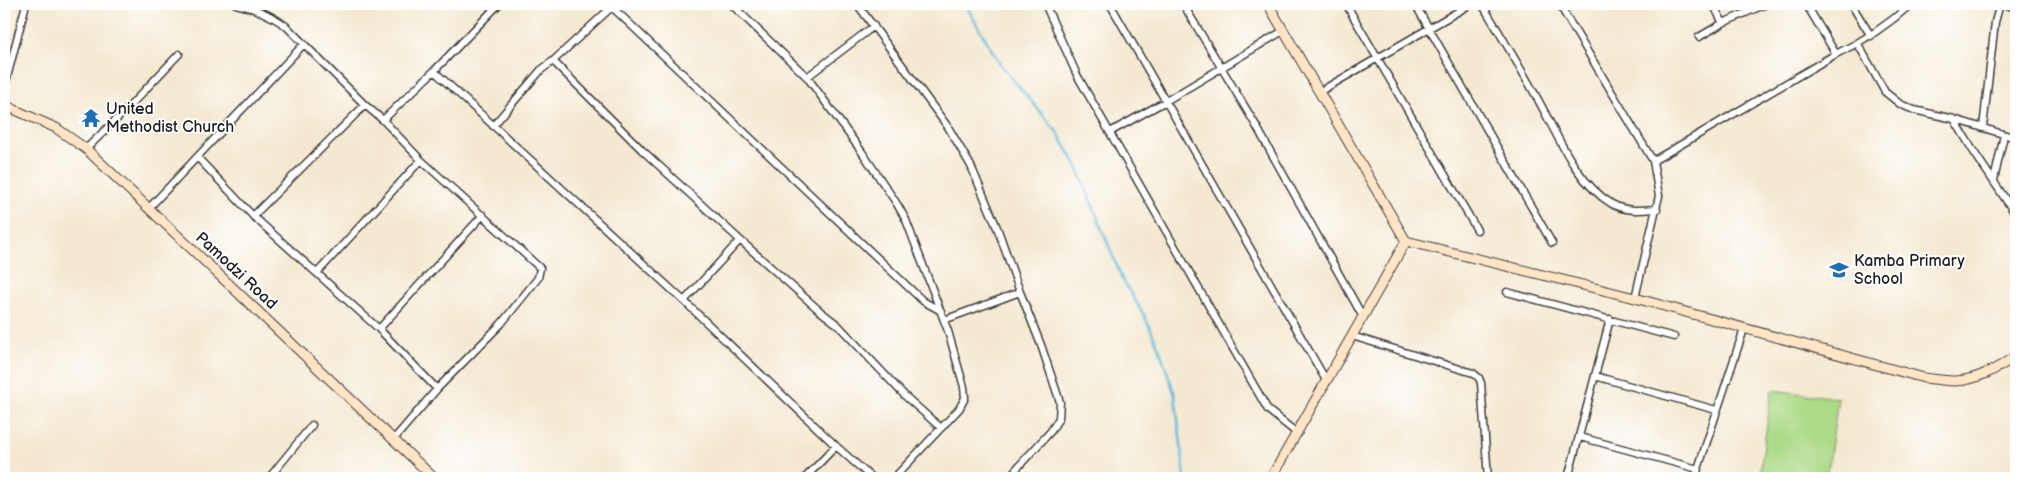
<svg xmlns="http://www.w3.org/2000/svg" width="2020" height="482" font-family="'Balsamiq Sans',sans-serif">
	<rect width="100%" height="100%" fill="#fff"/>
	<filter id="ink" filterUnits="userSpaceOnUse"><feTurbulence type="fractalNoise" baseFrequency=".02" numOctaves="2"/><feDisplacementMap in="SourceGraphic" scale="10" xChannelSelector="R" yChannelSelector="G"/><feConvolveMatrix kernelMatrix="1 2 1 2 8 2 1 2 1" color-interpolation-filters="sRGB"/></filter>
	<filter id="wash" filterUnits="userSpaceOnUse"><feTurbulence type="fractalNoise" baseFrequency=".0096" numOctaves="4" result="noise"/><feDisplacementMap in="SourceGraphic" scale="20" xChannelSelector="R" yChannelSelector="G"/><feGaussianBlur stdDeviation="1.12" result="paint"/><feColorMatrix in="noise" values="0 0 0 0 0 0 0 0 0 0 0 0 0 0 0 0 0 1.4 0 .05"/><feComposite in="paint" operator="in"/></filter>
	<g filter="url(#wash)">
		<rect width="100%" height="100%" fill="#f4e8d0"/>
		<!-- green -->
		<path fill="#acda87" stroke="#647b52" d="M 1772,390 L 1838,398 L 1827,478 L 1759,478 Z"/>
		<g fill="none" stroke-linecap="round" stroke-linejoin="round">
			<!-- stream -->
			<path stroke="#5cbada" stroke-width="2.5" d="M 965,4 L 1000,64 L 1057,132 L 1076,164 L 1122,279 L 1144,315 L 1159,348 L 1175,395 L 1185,478"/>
		</g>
	</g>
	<g filter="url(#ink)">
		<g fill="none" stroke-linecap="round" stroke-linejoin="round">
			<!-- street casing -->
			<g stroke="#3c3b37" stroke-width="9">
				<path id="street" d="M 236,4 C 255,8 270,14 286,26 L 365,105 L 383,120
					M 615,4 L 553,61 L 642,150 L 740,240 L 820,311 L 838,325 L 905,396 L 941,428
					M 731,4 L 807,77 L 862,152 L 897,204 L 906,220 L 948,331 L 964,387 L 965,398 L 959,409 L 894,478
					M 857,4 L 948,127 L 971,166 L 998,230 L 1020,292 L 1041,345 L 1060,402 L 1059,418 L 1051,431 L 1008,478
					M 1045,4 L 1077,75 L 1268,410 L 1298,434
					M 1110,4 L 1327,382
					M 1183,4 L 1254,122 L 1363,317
					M 1346,4 L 1477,230
					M 1415,4 L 1552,243
					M 1482,4 C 1500,34 1519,65 1536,96 C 1557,133 1574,181 1612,204 C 1626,212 1641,210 1657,209
					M 1559,4 L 1653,161 L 1659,196 L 1635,298
					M 1713,4 L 1723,23
					M 1806,4 L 1836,54
					M 1851,4 L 1871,36
					M 2003,4 L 2016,8
					M 612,7 L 923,301 L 941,311
					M 1699,37 L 1723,23 L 1766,4
					M 1858,44 L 1885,92 L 1900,104 L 1914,110 L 1954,119 L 2016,138
					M 434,71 L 684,301 L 836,446
					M 807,77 L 874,26
					M 4,89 L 26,4
					M 1319,92 L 1471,4
					M 1954,119 L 1972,149 L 2016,215
					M 493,126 L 541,70 L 553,61
					M 1983,128 L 1995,22 L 2000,4
					M 1110,132 L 1166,101 L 1283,31
					M 86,149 L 127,109 L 179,54
					M 197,157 L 253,216 L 379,329 L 437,389
					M 1653,161 L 1836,54 C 1864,41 1888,25 1911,4
					M 1994,180 L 2004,135
					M 148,209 L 304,44
					M 253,216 L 365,105
					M 317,273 L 421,160
					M 1507,292 L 1674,337
					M 684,301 L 740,240
					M 944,320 L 1020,292
					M 379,329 L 483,215
					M 1352,336 L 1473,373 L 1479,378 L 1481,383 L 1488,478
					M 1595,376 L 1716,410
					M 1580,437 L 1698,469
					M 394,439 L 437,389 L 501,324 L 538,278 L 540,268 L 421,160 L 383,120 L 434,71 L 499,4
					M 269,478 L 312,425
					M 805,478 L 836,446 L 872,478
					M 1568,478 L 1610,319
					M 1695,478 L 1744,329"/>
			</g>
			<!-- secondary casing -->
			<g stroke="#3c3b37" stroke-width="11">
				<path id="secondary" d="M 1268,4 L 1406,241 L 1635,298 L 1924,378 C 1934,379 1945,381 1955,381 C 1978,380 1998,368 2016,356
					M 4,105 L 56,128 L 86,149 L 434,478
					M 1271,478 L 1406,241"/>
			</g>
			<!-- street -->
			<use href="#street" stroke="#fff" stroke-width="6"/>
			<!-- secondary -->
			<use href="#secondary" stroke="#ffe4c6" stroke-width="9"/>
		</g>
	</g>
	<!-- icons -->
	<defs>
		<g id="temple-bare" transform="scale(1.5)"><path d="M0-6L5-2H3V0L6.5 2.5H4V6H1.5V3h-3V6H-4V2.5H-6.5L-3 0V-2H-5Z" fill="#1f6fb2" stroke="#fff" stroke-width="2.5" paint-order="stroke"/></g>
		<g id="school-bare" transform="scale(1.5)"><path d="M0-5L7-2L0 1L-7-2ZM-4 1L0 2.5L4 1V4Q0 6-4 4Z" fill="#1f6fb2" stroke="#fff" stroke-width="2.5" paint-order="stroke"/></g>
	</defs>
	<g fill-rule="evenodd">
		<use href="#temple-bare" x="91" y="118"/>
		<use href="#school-bare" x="1839" y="270"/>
	</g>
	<g text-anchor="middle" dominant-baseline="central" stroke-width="4" stroke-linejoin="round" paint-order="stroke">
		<!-- poi labels -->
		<g font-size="16" fill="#1c1c1c" stroke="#fff" text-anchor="start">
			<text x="106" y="109">United<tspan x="106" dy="18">Methodist Church</tspan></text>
			<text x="1854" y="261">Kamba Primary<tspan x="1854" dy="18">School</tspan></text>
		</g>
		<!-- street labels -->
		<g font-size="16" fill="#1c1c1c" stroke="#fff">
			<text transform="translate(236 271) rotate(43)">Pamodzi Road</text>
		</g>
	</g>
	<!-- margin -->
	<rect width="2020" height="482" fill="none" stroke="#fff" stroke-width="20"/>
</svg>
